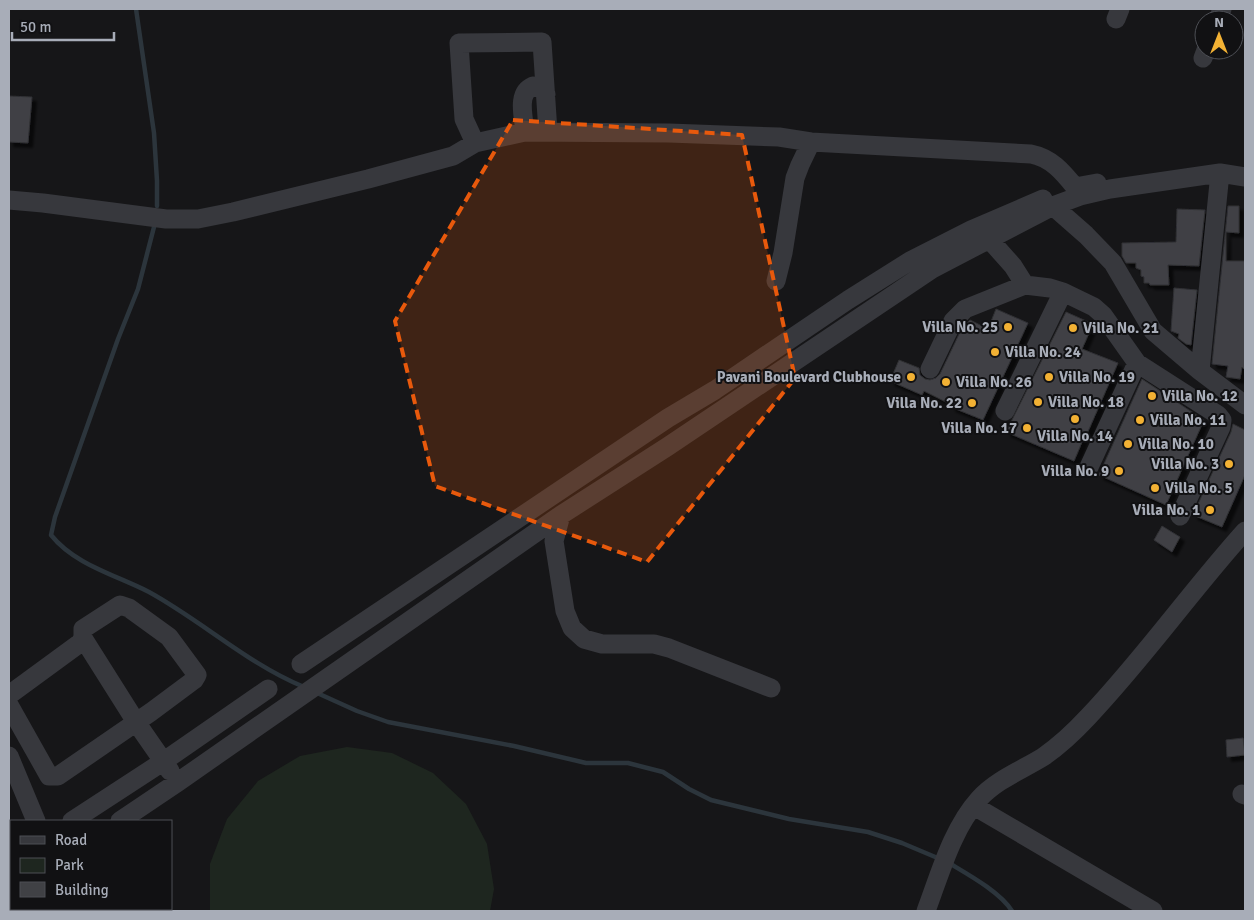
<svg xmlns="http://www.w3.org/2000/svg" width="1254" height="920" font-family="Signika,sans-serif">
	<defs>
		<filter id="shadow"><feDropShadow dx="4.5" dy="4.5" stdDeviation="1" flood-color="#0009"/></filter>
	</defs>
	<rect width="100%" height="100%" fill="#161618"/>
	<!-- green -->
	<path fill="#1e261f" d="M 347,747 L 392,753 L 433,773 L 466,804 L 487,844 L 494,889 L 490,911 L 210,911 L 210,864 L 227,819 L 258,781 L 300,756 Z"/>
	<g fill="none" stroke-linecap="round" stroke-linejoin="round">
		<!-- stream -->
		<path stroke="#2c353c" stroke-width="4.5" d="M 136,9 L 154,133 L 157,181 L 157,206
			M 154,227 L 138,289 L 118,339 L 55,517 L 51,535 C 75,565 116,575 149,592 C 202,621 248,664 304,687
			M 315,692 L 357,711 L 388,722 L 514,746 L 586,763 L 628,763 L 663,772 L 689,789 L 711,800 L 789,819 L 868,832 L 902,843 L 940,859
			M 949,863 C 969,875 1000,892 1012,911"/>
	</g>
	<!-- building -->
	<path fill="#404145" stroke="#303034" filter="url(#shadow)" d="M 9,96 L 32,97 L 28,143 L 9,142 Z
		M 1228,206 L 1239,206 L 1239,233 L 1226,232 L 1226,261 L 1245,261 L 1245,370 L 1242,367 L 1240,379 L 1226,377 L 1228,366 L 1212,364 Z
		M 1177,209 L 1205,210 L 1199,266 L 1168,265 L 1169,285 L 1150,285 L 1149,283 L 1144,283 L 1144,277 L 1141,276 L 1141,270 L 1136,268 L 1136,263 L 1126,263 L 1122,256 L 1122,243 L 1176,242 Z
		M 1174,288 L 1197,290 L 1191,345 L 1186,344 L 1178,338 L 1179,334 L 1171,331 Z
		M 996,309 L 1028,323 L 983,420 L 951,407 L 952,405 L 924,391 L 922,395 L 890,381 L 899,360 L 919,368 L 920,375 L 925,379 L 930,380 L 936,378 L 940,374 L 962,328 L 970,320 L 988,329 Z
		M 1066,312 L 1093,324 L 1082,349 L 1118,363 L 1086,436 L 1085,435 L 1074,461 L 1006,432 Z
		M 1142,379 L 1204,420 L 1166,505 L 1099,475 Z
		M 1233,424 L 1245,430 L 1245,475 L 1222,527 L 1193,515 L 1231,432 Z
		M 1162,526 L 1180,537 L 1172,552 L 1154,540 Z
		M 1243,738 L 1245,755 L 1227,757 L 1226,740 Z"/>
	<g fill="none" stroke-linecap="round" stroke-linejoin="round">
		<!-- minor -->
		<path stroke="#37383d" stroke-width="19" d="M 1116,19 L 1120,9
			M 1218,20 L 1222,9
			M 1203,58 L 1206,50
			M 525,132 C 524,118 516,93 533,86 L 542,88 L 546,94
			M 475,143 L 464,119 L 459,43 L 542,42 L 548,132
			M 9,200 L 43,203 L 166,219 L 198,219 L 233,212 L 368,179 L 453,156 L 475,143 L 525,132 L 669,133 L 779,137 L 811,142 L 1031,154 C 1051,158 1062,171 1075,187 L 1097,183
			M 1053,206 L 1086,235 L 1113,263 L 1153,331 L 1200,371 L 1245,405
			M 989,239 L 1013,266 L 1025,285
			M 776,281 L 783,253 L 795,178 L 800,165 L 811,142
			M 930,369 L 953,321 L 965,309 L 1025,285 L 1050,288 L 1063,292 L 1094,307 L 1103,315 L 1137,363 L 1218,415 L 1222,420 L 1221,427 L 1180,516
			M 1200,371 L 1220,173
			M 1005,411 L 1063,292
			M 1089,467 L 1137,363
			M 561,515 L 554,541 L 565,611 L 572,628 L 584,639 L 602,644 L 654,644 L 669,648 L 771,688
			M 83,638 L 136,722 L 170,771
			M 301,664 L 668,418 L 715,390 L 848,300 L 910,261 L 971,230 L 1043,199
			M 9,695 L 80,643 L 83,638 L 83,629 L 120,605 L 129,608 L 169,637 L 197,675 L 194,680 L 151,712 L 58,776 L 49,776 L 9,705
			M 9,756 L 36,821
			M 1242,794 L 1245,795
			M 974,806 L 1153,911
			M 72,821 L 164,761 L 268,689
			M 120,821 L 178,782 L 561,515 L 667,447 L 932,269 L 1053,206 L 1080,196 L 1110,189 L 1220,173 L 1245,177
			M 9,861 L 11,859
			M 9,894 L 11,893
			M 926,911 C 940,874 952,829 979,799 C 996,780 1022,770 1043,757 C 1059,746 1075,731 1088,717 C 1144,658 1191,591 1245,531"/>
	</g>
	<!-- marked area -->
	<path fill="#e8590c" fill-opacity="0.2" stroke="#e8590c" stroke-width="4" stroke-dasharray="10 6" stroke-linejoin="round" d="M 513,120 L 742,135 L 795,378 L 647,562 L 435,486 L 395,321 Z"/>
	<!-- markers -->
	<g fill="#f2b134" stroke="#111113" stroke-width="2">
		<circle cx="1008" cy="327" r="5"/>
		<circle cx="1073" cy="328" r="5"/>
		<circle cx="995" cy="352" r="5"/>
		<circle cx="911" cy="377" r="5"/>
		<circle cx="1049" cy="377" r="5"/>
		<circle cx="946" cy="382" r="5"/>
		<circle cx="1152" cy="396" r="5"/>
		<circle cx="1038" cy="402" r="5"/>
		<circle cx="972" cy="403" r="5"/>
		<circle cx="1075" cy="419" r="5"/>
		<circle cx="1140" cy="420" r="5"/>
		<circle cx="1027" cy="428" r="5"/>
		<circle cx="1128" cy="444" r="5"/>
		<circle cx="1229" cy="464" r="5"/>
		<circle cx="1119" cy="471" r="5"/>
		<circle cx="1155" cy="488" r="5"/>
		<circle cx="1210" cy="510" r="5"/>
	</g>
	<g text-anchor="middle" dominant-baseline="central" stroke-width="4" stroke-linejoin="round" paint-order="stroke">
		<!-- poi labels -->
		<g font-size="15" font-weight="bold" fill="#a8adb8" stroke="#111113" text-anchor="start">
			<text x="998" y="327" text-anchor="end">Villa No. 25</text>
			<text x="1083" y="328">Villa No. 21</text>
			<text x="1005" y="352">Villa No. 24</text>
			<text x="901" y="377" text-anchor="end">Pavani Boulevard Clubhouse</text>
			<text x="1059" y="377">Villa No. 19</text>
			<text x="956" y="382">Villa No. 26</text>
			<text x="1162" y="396">Villa No. 12</text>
			<text x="1048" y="402">Villa No. 18</text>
			<text x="962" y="403" text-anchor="end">Villa No. 22</text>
			<text x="1150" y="420">Villa No. 11</text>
			<text x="1017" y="428" text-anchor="end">Villa No. 17</text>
			<text x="1075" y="436" text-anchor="middle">Villa No. 14</text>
			<text x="1138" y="444">Villa No. 10</text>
			<text x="1219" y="464" text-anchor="end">Villa No. 3</text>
			<text x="1109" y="471" text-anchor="end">Villa No. 9</text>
			<text x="1165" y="488">Villa No. 5</text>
			<text x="1200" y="510" text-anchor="end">Villa No. 1</text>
		</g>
	</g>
	<!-- border -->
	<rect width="1254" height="920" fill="none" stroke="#a8adb8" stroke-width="20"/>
	<!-- legend -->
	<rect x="10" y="820" width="162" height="90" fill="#111113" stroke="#4d4f55"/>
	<rect x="20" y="836" width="25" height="8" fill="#37383d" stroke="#4d4f55"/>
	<text x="55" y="845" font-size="15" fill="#a8adb8">Road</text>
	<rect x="20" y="858" width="25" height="15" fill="#1e261f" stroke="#4d4f55"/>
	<text x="55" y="870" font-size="15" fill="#a8adb8">Park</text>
	<rect x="20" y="882" width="25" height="15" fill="#404145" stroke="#4d4f55"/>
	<text x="55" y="895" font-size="15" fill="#a8adb8">Building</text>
	<!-- north arrow -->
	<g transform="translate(1219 35)"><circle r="24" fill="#111113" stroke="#4d4f55"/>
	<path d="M0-4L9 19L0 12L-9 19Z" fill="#f2b134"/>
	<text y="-8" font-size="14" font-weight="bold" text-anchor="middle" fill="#a8adb8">N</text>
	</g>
	<!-- scale -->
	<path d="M12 32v8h102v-8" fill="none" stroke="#a8adb8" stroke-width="2.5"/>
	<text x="20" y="32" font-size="15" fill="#a8adb8" stroke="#111113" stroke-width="4" paint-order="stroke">50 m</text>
</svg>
